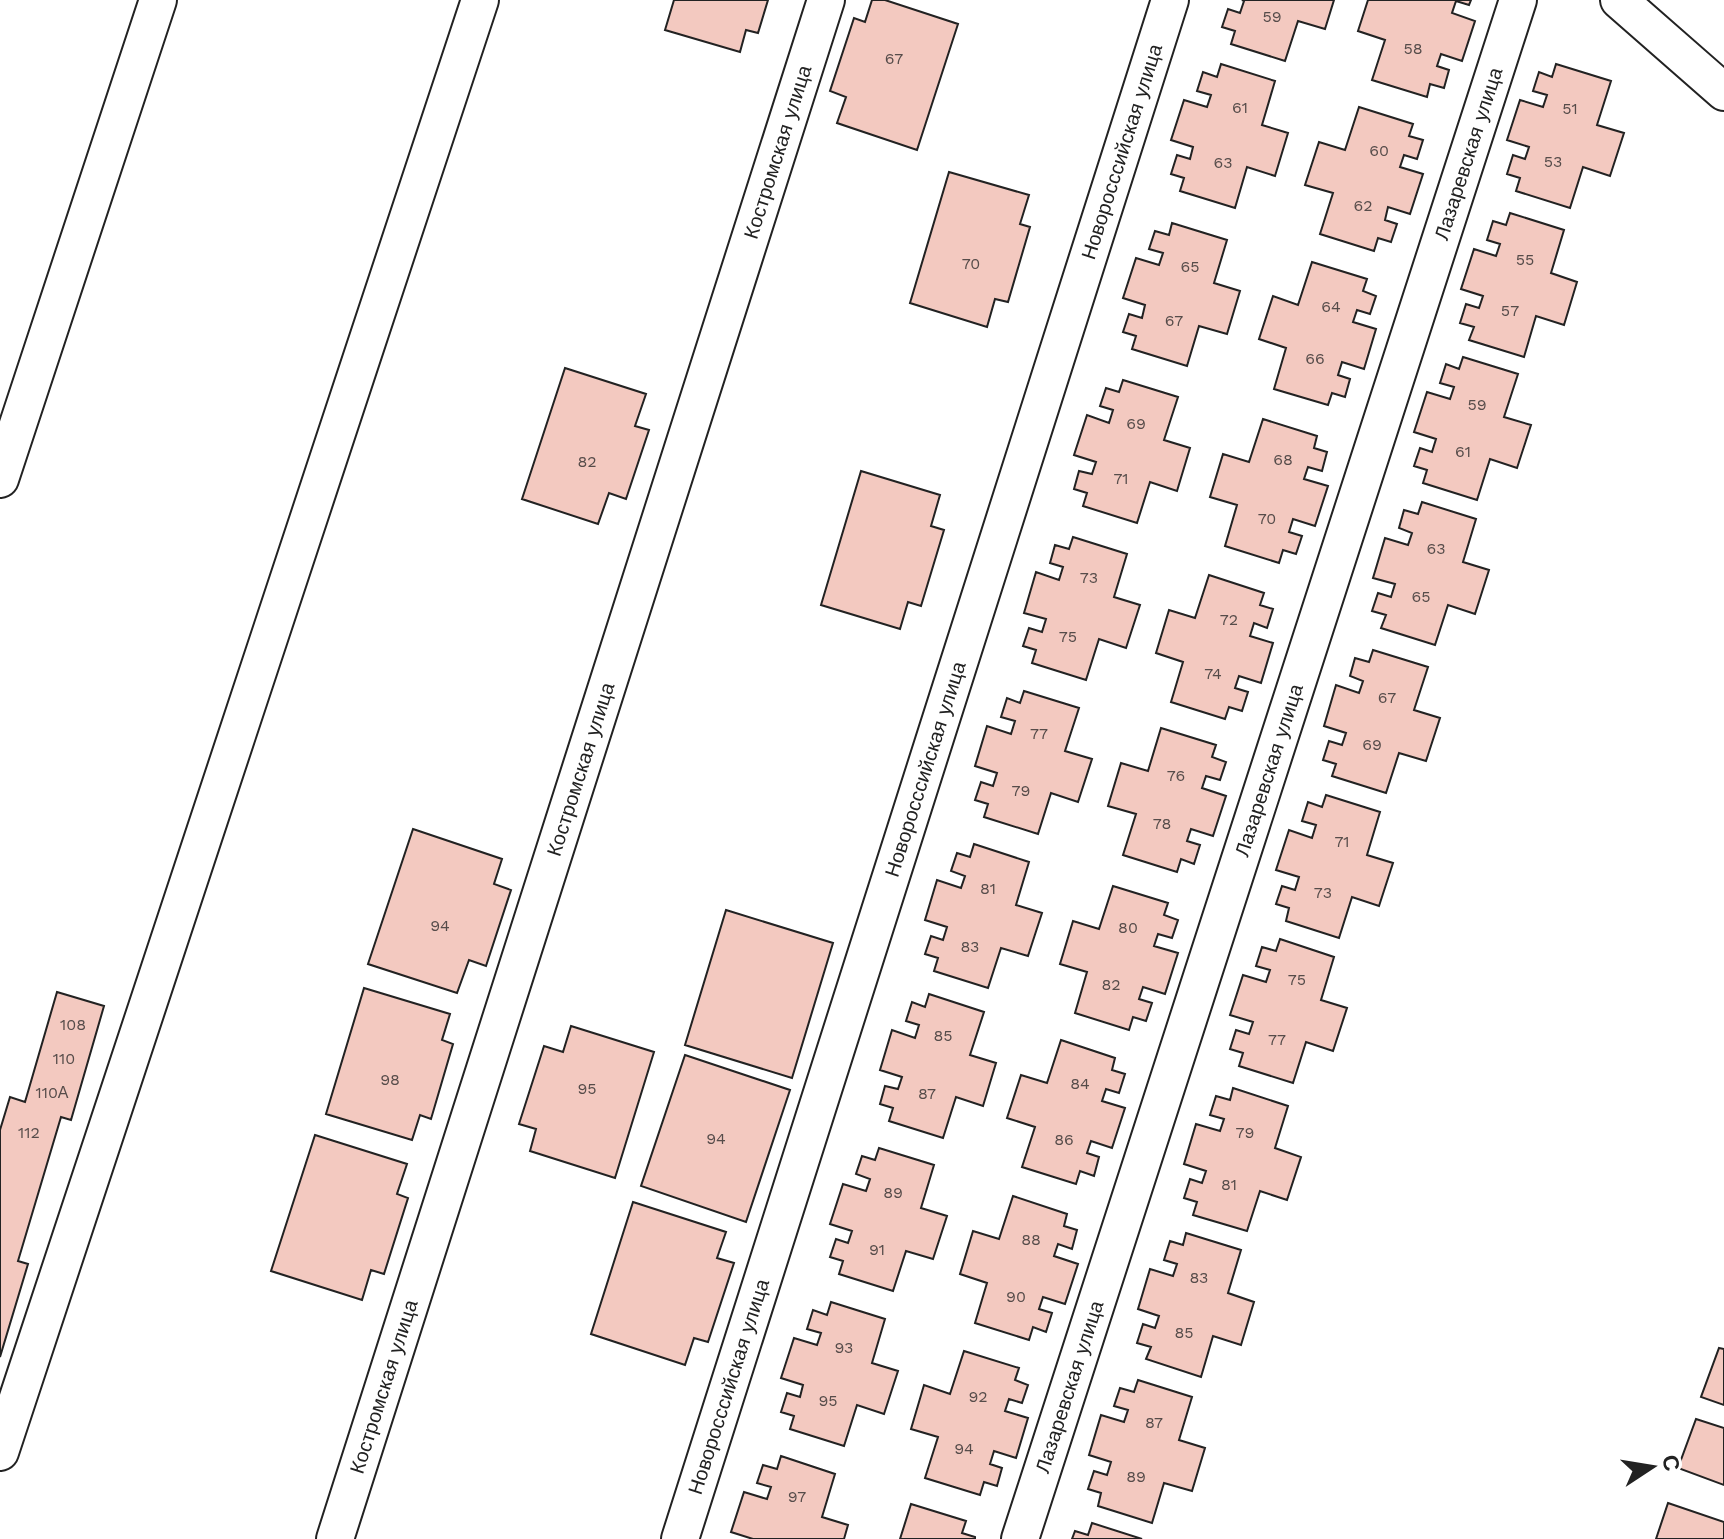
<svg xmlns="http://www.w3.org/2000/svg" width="1724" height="1539" font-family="'Work Sans',sans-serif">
	<rect width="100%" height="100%" fill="#fff"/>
	<!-- building -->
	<path fill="#f3c9c0" stroke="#222" stroke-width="2" d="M 674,0 L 768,0 L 758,33 L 746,30 L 740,52 L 665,30 Z
		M 872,0 L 885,0 L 958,24 L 917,150 L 837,123 L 846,97 L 830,91 L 854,18 L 865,22 Z
		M 1242,0 L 1334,0 L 1325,29 L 1298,21 L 1285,61 L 1231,44 L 1235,31 L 1222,27 L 1228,9 L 1240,13 L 1244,1 Z
		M 1368,0 L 1471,0 L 1469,5 L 1456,1 L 1452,13 L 1475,21 L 1462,61 L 1441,54 L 1437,66 L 1449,70 L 1444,88 L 1430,84 L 1427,97 L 1372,80 L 1385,40 L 1358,31 Z
		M 1221,64 L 1275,81 L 1262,125 L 1288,133 L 1275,176 L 1247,167 L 1235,208 L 1180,191 L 1184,178 L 1171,174 L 1177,155 L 1190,159 L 1193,147 L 1171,140 L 1184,100 L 1207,107 L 1211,95 L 1197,91 L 1203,72 L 1217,77 Z
		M 1556,64 L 1611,81 L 1597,125 L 1624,133 L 1610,176 L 1583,167 L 1570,208 L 1516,191 L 1520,178 L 1507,174 L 1513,155 L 1525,159 L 1529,147 L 1507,140 L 1520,100 L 1543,107 L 1547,95 L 1533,91 L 1539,72 L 1552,77 Z
		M 1359,107 L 1413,124 L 1409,136 L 1423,140 L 1417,159 L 1404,155 L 1400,167 L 1423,174 L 1410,214 L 1388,207 L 1385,220 L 1397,224 L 1391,242 L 1378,238 L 1374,251 L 1320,234 L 1333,193 L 1305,185 L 1319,142 L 1345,150 Z
		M 949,172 L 1029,195 L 1020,224 L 1030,227 L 1008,302 L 995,299 L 987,327 L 910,303 Z
		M 1510,213 L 1564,230 L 1551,273 L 1577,282 L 1564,325 L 1536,316 L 1524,357 L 1469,340 L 1474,327 L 1460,323 L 1466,304 L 1479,308 L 1483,296 L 1461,289 L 1474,249 L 1496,256 L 1500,244 L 1487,240 L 1493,221 L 1506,225 Z
		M 1172,223 L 1227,240 L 1214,283 L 1240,291 L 1227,334 L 1199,326 L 1187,366 L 1132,349 L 1136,336 L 1123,332 L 1129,314 L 1142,318 L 1145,305 L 1123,298 L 1136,258 L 1159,265 L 1163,253 L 1149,249 L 1155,231 L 1169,235 Z
		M 1312,262 L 1367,279 L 1363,291 L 1376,296 L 1370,314 L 1357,310 L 1353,322 L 1376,329 L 1364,369 L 1342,362 L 1338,375 L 1350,379 L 1345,397 L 1332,393 L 1328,405 L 1274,389 L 1286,348 L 1259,339 L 1273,296 L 1298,305 Z
		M 1463,357 L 1518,374 L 1504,417 L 1531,425 L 1517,468 L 1490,459 L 1477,500 L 1423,483 L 1427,470 L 1414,466 L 1420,448 L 1432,452 L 1436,439 L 1414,432 L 1427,392 L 1450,399 L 1454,387 L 1440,383 L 1446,364 L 1459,369 Z
		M 565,368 L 646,394 L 635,426 L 649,430 L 626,499 L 609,493 L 598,524 L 522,499 Z
		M 1123,380 L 1178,397 L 1164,440 L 1190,448 L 1177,491 L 1150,482 L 1137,523 L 1083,506 L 1087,493 L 1074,489 L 1079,471 L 1092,474 L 1096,462 L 1074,455 L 1087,415 L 1109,423 L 1113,410 L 1100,406 L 1106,388 L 1119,392 Z
		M 1263,419 L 1317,436 L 1314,448 L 1327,452 L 1322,471 L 1308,467 L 1304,479 L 1328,486 L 1315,526 L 1293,519 L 1289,532 L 1302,536 L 1296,554 L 1283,550 L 1279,563 L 1225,546 L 1237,505 L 1210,497 L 1223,454 L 1249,462 Z
		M 861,471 L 940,495 L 931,526 L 944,530 L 921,606 L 908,602 L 900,629 L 821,605 Z
		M 1422,502 L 1476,519 L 1463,562 L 1489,570 L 1475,614 L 1448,605 L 1435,645 L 1381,628 L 1386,615 L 1372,611 L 1378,593 L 1391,597 L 1395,584 L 1373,578 L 1385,538 L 1408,545 L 1412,533 L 1399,528 L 1404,510 L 1418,514 Z
		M 1073,537 L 1127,554 L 1114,597 L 1140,605 L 1126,648 L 1099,639 L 1086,680 L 1032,663 L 1036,650 L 1023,646 L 1029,628 L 1042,632 L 1046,619 L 1024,613 L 1036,572 L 1059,580 L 1063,567 L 1050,563 L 1055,545 L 1069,549 Z
		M 1209,575 L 1264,593 L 1260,605 L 1273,609 L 1267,628 L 1254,623 L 1250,636 L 1273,643 L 1261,683 L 1239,676 L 1235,688 L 1248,692 L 1242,711 L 1229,707 L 1225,719 L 1171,702 L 1183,662 L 1156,653 L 1169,610 L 1195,618 Z
		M 1373,650 L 1428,667 L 1414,710 L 1440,718 L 1426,761 L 1399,753 L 1386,793 L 1332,776 L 1336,764 L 1323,760 L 1329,741 L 1342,745 L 1346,733 L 1324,726 L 1336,685 L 1359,693 L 1363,681 L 1350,676 L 1355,658 L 1369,662 Z
		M 1024,691 L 1079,708 L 1065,751 L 1092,759 L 1078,802 L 1051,793 L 1038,834 L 984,817 L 988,804 L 975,800 L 981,782 L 993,786 L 997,773 L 975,766 L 987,726 L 1011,734 L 1015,721 L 1001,717 L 1007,698 L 1020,703 Z
		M 1161,728 L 1216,745 L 1212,757 L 1226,762 L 1220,780 L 1206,776 L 1202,788 L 1226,796 L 1213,836 L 1191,829 L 1187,841 L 1200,845 L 1194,864 L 1181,859 L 1177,872 L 1123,855 L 1136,814 L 1108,806 L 1121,763 L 1148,771 Z
		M 1326,795 L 1380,812 L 1367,855 L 1393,863 L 1379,906 L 1352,897 L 1339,938 L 1286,921 L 1289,908 L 1276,904 L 1282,886 L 1295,890 L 1299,877 L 1276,870 L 1289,830 L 1312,838 L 1316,825 L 1302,821 L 1308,802 L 1322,807 Z
		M 413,829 L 502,859 L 494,884 L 511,890 L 486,966 L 469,960 L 457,993 L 368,964 Z
		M 974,844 L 1029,862 L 1016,905 L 1042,913 L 1028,956 L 1001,948 L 988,988 L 934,971 L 938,958 L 925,954 L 931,936 L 943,940 L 947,927 L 925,920 L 937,880 L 961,888 L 965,876 L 951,871 L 957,853 L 970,857 Z
		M 1113,886 L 1168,903 L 1164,915 L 1178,920 L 1172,938 L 1158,934 L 1154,946 L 1178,953 L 1165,994 L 1143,987 L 1139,999 L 1152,1003 L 1146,1021 L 1133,1017 L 1129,1030 L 1075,1013 L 1087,972 L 1060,964 L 1073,921 L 1099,929 Z
		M 726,910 L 833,943 L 792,1078 L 685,1045 Z
		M 1280,939 L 1334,957 L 1321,1000 L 1347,1008 L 1333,1051 L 1306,1042 L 1293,1083 L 1239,1066 L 1243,1053 L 1230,1049 L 1236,1030 L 1249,1034 L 1253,1022 L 1230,1015 L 1243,975 L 1266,982 L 1270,970 L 1256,966 L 1262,947 L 1276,951 Z
		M 364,988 L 450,1014 L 442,1040 L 453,1044 L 431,1119 L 420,1115 L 412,1140 L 326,1114 Z
		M 57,992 L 104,1006 L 71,1120 L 61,1117 L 18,1261 L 28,1264 L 0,1357 L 0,1130 L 10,1097 L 25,1102 Z
		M 929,994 L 984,1012 L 970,1055 L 996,1063 L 983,1106 L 956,1097 L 943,1138 L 889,1121 L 893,1108 L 880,1104 L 885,1086 L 898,1089 L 902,1077 L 880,1070 L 892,1030 L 915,1038 L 919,1025 L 906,1021 L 912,1002 L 925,1007 Z
		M 571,1026 L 654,1052 L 615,1178 L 530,1151 L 536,1129 L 519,1124 L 544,1046 L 563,1052 Z
		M 1061,1040 L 1115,1058 L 1112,1070 L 1125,1074 L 1119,1093 L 1106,1089 L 1102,1101 L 1125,1108 L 1112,1148 L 1091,1141 L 1087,1153 L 1099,1157 L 1094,1176 L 1080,1171 L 1076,1184 L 1022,1167 L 1035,1127 L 1007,1118 L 1021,1075 L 1047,1083 Z
		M 685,1055 L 790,1090 L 746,1222 L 641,1186 Z
		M 1233,1088 L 1288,1106 L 1275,1148 L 1301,1157 L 1287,1200 L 1260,1191 L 1247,1231 L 1193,1215 L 1197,1202 L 1184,1198 L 1190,1179 L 1202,1183 L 1206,1171 L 1184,1164 L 1196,1124 L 1220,1131 L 1224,1119 L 1210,1115 L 1216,1096 L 1230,1100 Z
		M 315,1135 L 407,1164 L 397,1194 L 408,1198 L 384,1274 L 371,1270 L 362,1300 L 271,1271 Z
		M 879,1148 L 934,1165 L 921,1208 L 947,1216 L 933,1259 L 906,1251 L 893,1291 L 839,1274 L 843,1261 L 830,1257 L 836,1239 L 848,1243 L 852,1231 L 830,1224 L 843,1184 L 866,1191 L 870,1179 L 856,1174 L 862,1156 L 875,1160 Z
		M 1013,1196 L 1067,1214 L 1064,1226 L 1077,1230 L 1072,1249 L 1058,1244 L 1054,1256 L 1078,1264 L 1065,1304 L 1043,1297 L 1039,1309 L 1052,1313 L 1046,1332 L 1033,1327 L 1029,1340 L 975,1323 L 987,1283 L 960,1274 L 973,1231 L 999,1239 Z
		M 633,1202 L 726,1232 L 717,1258 L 734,1263 L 708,1342 L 694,1338 L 685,1365 L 591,1334 Z
		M 1186,1233 L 1241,1250 L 1228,1293 L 1254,1302 L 1241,1345 L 1213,1336 L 1201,1377 L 1146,1359 L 1151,1347 L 1137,1343 L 1143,1324 L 1155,1328 L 1159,1316 L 1138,1309 L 1150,1269 L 1173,1276 L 1177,1264 L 1164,1260 L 1170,1241 L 1183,1245 Z
		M 831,1302 L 885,1319 L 872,1363 L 898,1371 L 884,1414 L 857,1405 L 844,1446 L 790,1429 L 794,1416 L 781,1412 L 787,1393 L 800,1397 L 803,1385 L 781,1378 L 794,1338 L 817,1345 L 821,1333 L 807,1329 L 813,1310 L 827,1315 Z
		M 1719,1348 L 1724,1349 L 1724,1405 L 1701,1397 Z
		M 964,1351 L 1019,1368 L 1015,1380 L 1028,1385 L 1022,1403 L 1009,1399 L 1005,1411 L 1028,1418 L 1016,1458 L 994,1451 L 990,1464 L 1002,1468 L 997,1486 L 984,1482 L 980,1495 L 925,1478 L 938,1437 L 911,1429 L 924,1385 L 950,1394 Z
		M 1138,1380 L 1192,1397 L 1179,1440 L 1205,1448 L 1192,1491 L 1164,1483 L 1152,1523 L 1098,1506 L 1101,1493 L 1088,1489 L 1094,1471 L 1107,1475 L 1111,1462 L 1089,1455 L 1101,1415 L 1124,1422 L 1128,1410 L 1114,1406 L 1120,1388 L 1134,1392 Z
		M 1696,1419 L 1724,1428 L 1724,1485 L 1678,1468 Z
		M 781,1456 L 835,1474 L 822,1517 L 848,1525 L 844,1539 L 753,1539 L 731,1532 L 744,1492 L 767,1499 L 771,1487 L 757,1483 L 763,1465 L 777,1469 Z
		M 1668,1503 L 1724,1522 L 1724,1539 L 1656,1539 Z
		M 911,1504 L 966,1521 L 962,1533 L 975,1537 L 975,1539 L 900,1539 Z
		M 1092,1523 L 1142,1539 L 1072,1539 L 1075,1531 L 1088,1535 Z"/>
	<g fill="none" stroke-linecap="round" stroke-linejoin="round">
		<!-- minor casing -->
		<g stroke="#222" stroke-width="40">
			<g id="minor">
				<path d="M 1619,0 L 1724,92"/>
				<path d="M 0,479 L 158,0"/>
				<path d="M 0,1452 L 480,0"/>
				<path id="s1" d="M 335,1539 L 826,0"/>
				<path id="s2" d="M 680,1539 L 1170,0"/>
				<path id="s3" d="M 1020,1539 L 1518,0"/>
			</g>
		</g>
		<!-- minor -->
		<use href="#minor" stroke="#fff" stroke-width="36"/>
	</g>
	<g text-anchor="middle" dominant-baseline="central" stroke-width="6" stroke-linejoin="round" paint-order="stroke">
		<!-- number labels -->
		<g font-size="16" fill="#564c4a">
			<text x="1272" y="16">59</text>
			<text x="1413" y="48">58</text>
			<text x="894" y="58">67</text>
			<text x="1240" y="107">61</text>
			<text x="1570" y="108">51</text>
			<text x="1379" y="150">60</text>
			<text x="1553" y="161">53</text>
			<text x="1223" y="162">63</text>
			<text x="1363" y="205">62</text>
			<text x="1525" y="259">55</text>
			<text x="971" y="263">70</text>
			<text x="1190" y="266">65</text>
			<text x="1331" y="306">64</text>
			<text x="1510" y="310">57</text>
			<text x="1174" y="320">67</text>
			<text x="1315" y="358">66</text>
			<text x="1477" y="404">59</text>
			<text x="1136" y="423">69</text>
			<text x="1463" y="451">61</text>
			<text x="1283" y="459">68</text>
			<text x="587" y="461">82</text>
			<text x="1121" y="478">71</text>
			<text x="1267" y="518">70</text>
			<text x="1436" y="548">63</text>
			<text x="1089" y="577">73</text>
			<text x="1421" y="596">65</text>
			<text x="1229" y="619">72</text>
			<text x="1068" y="636">75</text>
			<text x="1213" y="673">74</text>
			<text x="1387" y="697">67</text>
			<text x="1039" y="733">77</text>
			<text x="1372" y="744">69</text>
			<text x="1176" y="775">76</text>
			<text x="1021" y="790">79</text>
			<text x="1162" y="823">78</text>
			<text x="1342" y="841">71</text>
			<text x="988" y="888">81</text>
			<text x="1323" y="892">73</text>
			<text x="440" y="925">94</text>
			<text x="1128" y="927">80</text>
			<text x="970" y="946">83</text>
			<text x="1297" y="979">75</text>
			<text x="1111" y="984">82</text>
			<text x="73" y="1024">108</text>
			<text x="943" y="1035">85</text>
			<text x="1277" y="1039">77</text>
			<text x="64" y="1058">110</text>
			<text x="390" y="1079">98</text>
			<text x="1080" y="1083">84</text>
			<text x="587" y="1088">95</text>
			<text x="52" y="1092">110А</text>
			<text x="927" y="1093">87</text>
			<text x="29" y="1132">112</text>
			<text x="1245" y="1132">79</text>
			<text x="716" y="1138">94</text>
			<text x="1064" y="1139">86</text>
			<text x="1229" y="1184">81</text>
			<text x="893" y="1192">89</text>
			<text x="1031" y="1239">88</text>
			<text x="877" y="1249">91</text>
			<text x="1199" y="1277">83</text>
			<text x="1016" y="1296">90</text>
			<text x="1184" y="1332">85</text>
			<text x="844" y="1347">93</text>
			<text x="978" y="1396">92</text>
			<text x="828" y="1400">95</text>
			<text x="1154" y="1422">87</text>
			<text x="964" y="1448">94</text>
			<text x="1136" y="1476">89</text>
			<text x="797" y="1496">97</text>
		</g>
		<!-- street labels -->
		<g font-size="20" fill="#222" stroke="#fff">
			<text stroke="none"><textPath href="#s1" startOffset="1456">Костромская улица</textPath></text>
			<text stroke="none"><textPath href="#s2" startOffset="1456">Новоросссийская улица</textPath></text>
			<text stroke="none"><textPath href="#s3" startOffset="1456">Лазаревская улица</textPath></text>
			<text stroke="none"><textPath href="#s1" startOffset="808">Костромская улица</textPath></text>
			<text stroke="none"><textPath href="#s2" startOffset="808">Новоросссийская улица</textPath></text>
			<text stroke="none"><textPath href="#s3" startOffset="808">Лазаревская улица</textPath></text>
			<text stroke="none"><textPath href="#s3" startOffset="160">Лазаревская улица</textPath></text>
			<text stroke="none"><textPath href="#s1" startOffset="160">Костромская улица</textPath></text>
			<text stroke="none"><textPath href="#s2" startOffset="160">Новоросссийская улица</textPath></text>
		</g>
	</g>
	<!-- north arrow -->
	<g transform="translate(1652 1467) rotate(78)" stroke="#ffffff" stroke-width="6" paint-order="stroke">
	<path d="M0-6L14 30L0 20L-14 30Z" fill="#222222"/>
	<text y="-12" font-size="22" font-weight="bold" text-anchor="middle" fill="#222222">С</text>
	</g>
</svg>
